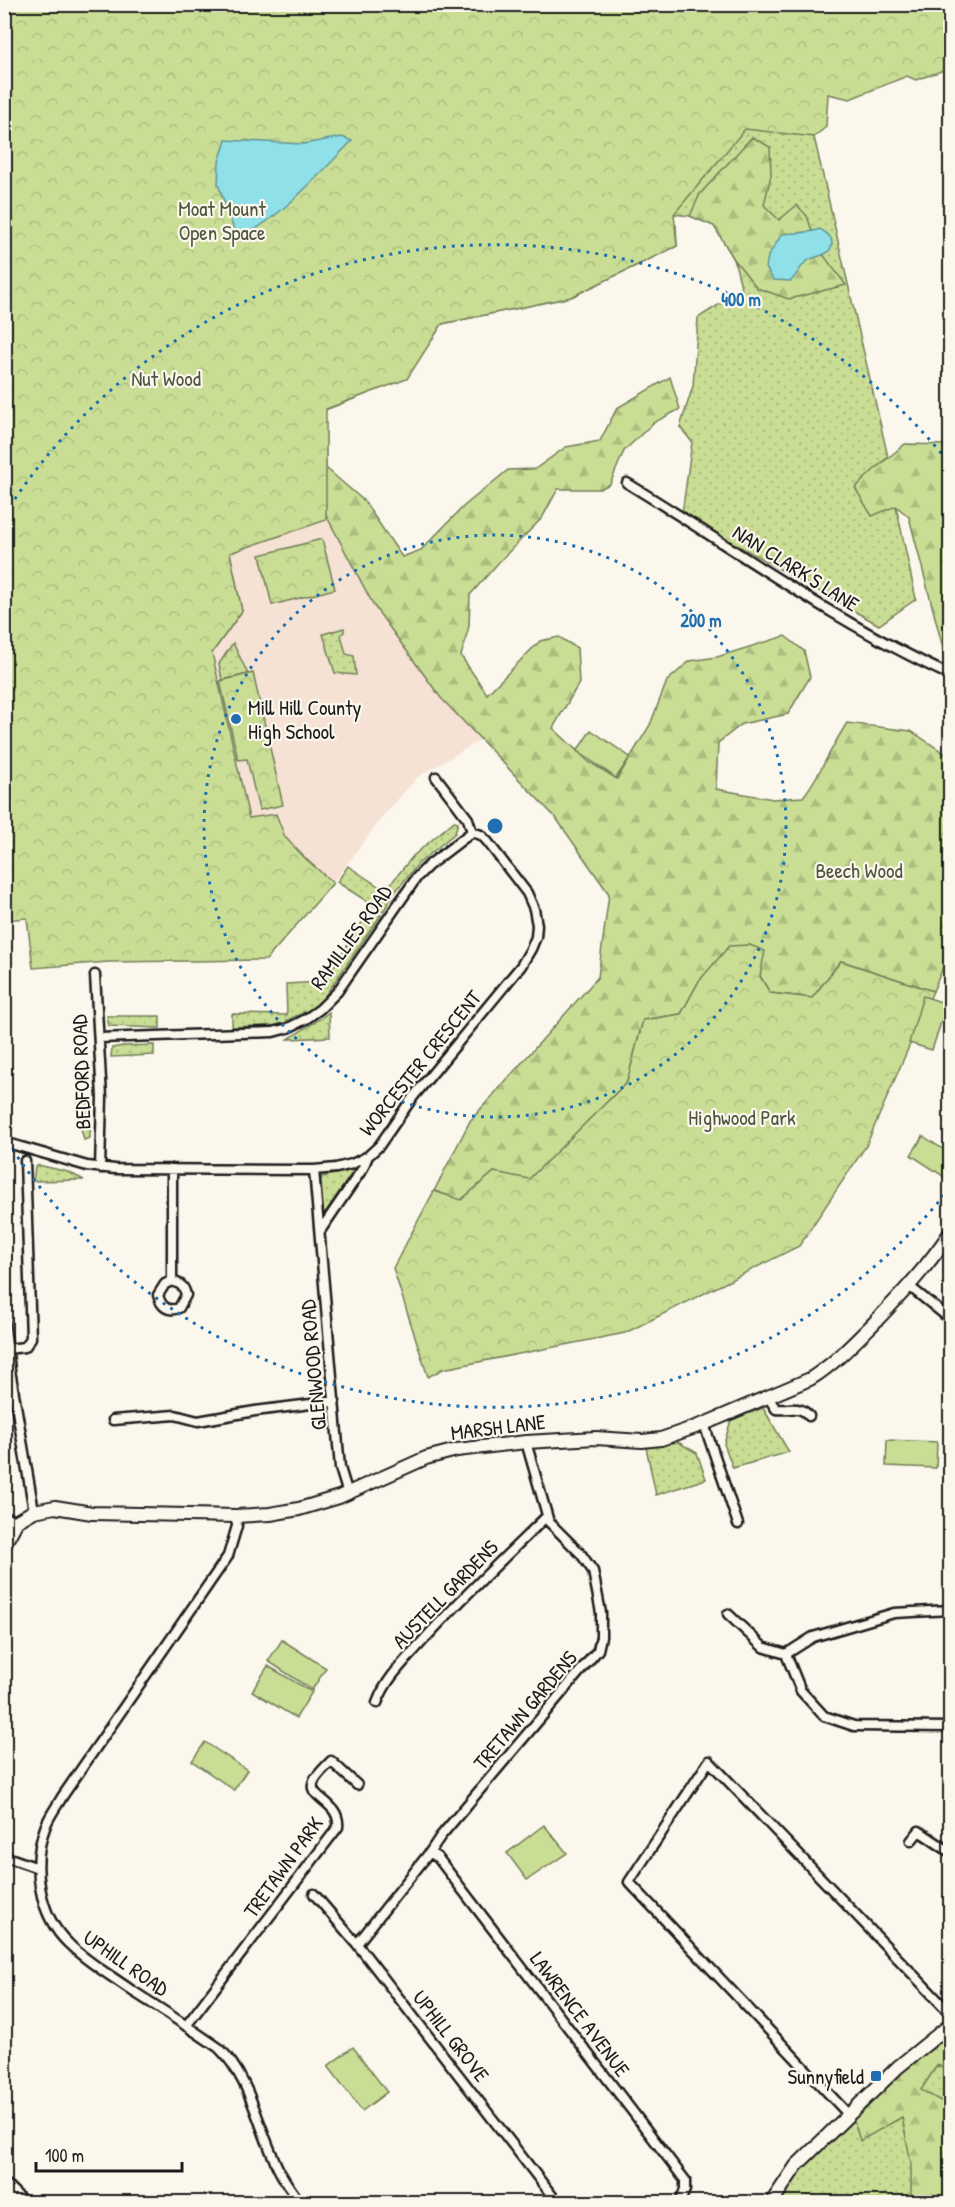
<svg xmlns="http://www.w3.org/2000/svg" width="955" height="2207" font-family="'Patrick Hand',sans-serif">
	<defs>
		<pattern id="grass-dots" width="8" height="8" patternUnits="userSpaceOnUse" patternTransform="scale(1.5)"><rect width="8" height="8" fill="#c9de94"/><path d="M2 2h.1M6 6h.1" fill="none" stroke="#acbe7f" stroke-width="1.8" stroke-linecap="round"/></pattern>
		<pattern id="forest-firs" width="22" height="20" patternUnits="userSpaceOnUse" patternTransform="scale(1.5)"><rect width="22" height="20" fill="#c9de94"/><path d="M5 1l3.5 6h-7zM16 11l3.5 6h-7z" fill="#acbe7f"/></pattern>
		<pattern id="park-crowns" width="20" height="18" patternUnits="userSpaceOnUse" patternTransform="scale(1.5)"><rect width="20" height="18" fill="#c9de94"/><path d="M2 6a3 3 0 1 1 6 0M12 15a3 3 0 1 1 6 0" fill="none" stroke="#acbe7f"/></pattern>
	</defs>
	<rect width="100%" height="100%" fill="#fbf7ec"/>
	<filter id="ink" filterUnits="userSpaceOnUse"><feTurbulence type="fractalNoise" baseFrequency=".0167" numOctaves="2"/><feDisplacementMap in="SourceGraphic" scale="12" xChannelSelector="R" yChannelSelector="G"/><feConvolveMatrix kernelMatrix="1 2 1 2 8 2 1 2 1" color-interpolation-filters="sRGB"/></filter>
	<g filter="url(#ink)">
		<!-- built -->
		<path fill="#f5e2d4" d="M 327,517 L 374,606 L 441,698 L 480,740 L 418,777 L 383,816 L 333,883 L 266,960 L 112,962 L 4,670 L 242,611 L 230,553 Z"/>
		<!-- grass -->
		<path fill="url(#grass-dots)" stroke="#727d58" stroke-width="1.5" d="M 210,4 L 812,110 L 814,137 L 888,457 L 876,468 L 896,506 L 916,599 L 879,625 L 682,514 L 692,442 L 680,427 L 693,386 L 698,318 L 742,290 L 734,259 L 714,226 L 690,216 L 674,214 Z
			M 344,628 L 344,632 L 341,635 L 346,654 L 354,656 L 356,675 L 335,673 L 323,634 Z
			M 233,643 L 248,674 L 222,680 L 219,664 Z
			M 454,821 L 458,822 L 455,833 L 418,864 L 395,892 L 388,887 L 413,856 Z
			M 348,866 L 393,896 L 383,912 L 337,882 Z
			M 370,910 L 381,915 L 318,1006 L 287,1020 L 286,1025 L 232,1027 L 232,1014 L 287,1015 L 286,984 L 322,982 L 321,973 L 332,969 Z
			M 329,1012 L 330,1037 L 288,1039 L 320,1019 Z
			M 107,1016 L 160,1016 L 160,1028 L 109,1026 Z
			M 154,1045 L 154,1055 L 111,1057 L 112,1048 L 123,1046 Z
			M 91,1098 L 90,1138 L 84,1140 L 79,1121 L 78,1099 Z
			M 38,1165 L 68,1172 L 84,1180 L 33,1181 L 35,1167 Z
			M 354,1170 L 327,1210 L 323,1213 L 320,1182 L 322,1177 Z
			M 763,1408 L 789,1452 L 733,1468 L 724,1444 L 731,1420 Z
			M 676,1441 L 697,1453 L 706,1479 L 656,1495 L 646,1447 Z
			M 950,2025 L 950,2202 L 772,2202 L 848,2114 Z"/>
		<!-- forest -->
		<path fill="url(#forest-firs)" stroke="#727d58" stroke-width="1.5" d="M 4,38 L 676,225 L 677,246 L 571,297 L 442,324 L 406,379 L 325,410 L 326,468 L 364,501 L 402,557 L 421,550 L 464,506 L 508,470 L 535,469 L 566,447 L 600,441 L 617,408 L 670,377 L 680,409 L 653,423 L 624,451 L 610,484 L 600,489 L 558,489 L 542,518 L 499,562 L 470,595 L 469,626 L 461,656 L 487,694 L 540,641 L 559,637 L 577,648 L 579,683 L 553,728 L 589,762 L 617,779 L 650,725 L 667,681 L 690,661 L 717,657 L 785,636 L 804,651 L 810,677 L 788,714 L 742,724 L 718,743 L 716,789 L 773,799 L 803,797 C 821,774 831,747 847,723 L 911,731 L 950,757 L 950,951 L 933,991 L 841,961 L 812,998 L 770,993 L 760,976 L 699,981 L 681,1014 L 643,1020 L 627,1082 L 529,1180 L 494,1172 L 461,1200 L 434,1191 L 470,1121 L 598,977 L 609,894 L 556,818 L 441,698 L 374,606 L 327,517 L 230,553 L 242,611 L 212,653 Z
			M 752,137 L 770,147 L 771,175 L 764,205 L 779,220 L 797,205 L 807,216 L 818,248 L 846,285 L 789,299 L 757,288 L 734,259 L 714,226 L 690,216 L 700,194 Z
			M 950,441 L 950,675 L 909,517 L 896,506 L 872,516 L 855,488 L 876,468 L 905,444 L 946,445 Z
			M 950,2035 L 950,2071 L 937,2065 L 921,2090 L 950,2106 L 950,2148 L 947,2168 L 950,2171 L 950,2202 L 911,2202 L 911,2163 L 902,2117 L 860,2141 L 853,2117 L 896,2076 Z"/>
		<!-- park -->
		<path fill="url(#park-crowns)" stroke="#727d58" stroke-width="1.5" d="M 4,5 L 950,5 L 950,68 L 916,80 L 907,76 L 850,99 L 828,94 L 826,127 L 814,137 L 745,129 L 674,214 L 677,246 L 571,297 L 442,324 L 407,379 L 326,409 L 326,520 L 230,553 L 242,611 L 212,653 L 249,818 L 276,814 L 285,837 L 306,859 L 333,883 L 266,960 L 108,962 L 33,968 L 27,918 L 5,920 Z
			M 322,539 L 335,589 L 272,605 L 260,555 Z
			M 253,673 L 283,805 L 259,810 L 247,759 L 238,760 L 220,681 Z
			M 750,945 L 765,951 L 760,976 L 770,993 L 812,998 L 841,961 L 933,991 L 866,1146 L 799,1246 L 625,1333 L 443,1369 L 428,1377 L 393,1268 L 434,1191 L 461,1200 L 494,1172 L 529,1179 L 627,1082 L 643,1020 L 681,1014 L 699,981 L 729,946 Z"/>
		<!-- garden -->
		<path fill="#c9de94" stroke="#727d58" stroke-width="1.5" d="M 591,730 L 630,757 L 616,778 L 577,751 Z
			M 923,996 L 947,1004 L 932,1050 L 909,1043 Z
			M 923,1136 L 950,1154 L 950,1178 L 949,1180 L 911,1155 Z
			M 887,1440 L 937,1442 L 936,1468 L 886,1466 Z
			M 282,1640 L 326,1668 L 312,1690 L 268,1661 Z
			M 268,1666 L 312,1692 L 296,1718 L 252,1691 Z
			M 205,1742 L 247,1770 L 234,1790 L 192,1761 Z
			M 544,1825 L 567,1853 L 527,1880 L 507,1853 Z
			M 353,2047 L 387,2092 L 362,2111 L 328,2066 Z"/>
		<!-- water -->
		<path fill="#8fe0e9" stroke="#619297" stroke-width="1.5" d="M 342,137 L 352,141 C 319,174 286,213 244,236 L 233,227 L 218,184 L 219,162 L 226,140 L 303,144 Z
			M 820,229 C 826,233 832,236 832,243 C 832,257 814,255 806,262 C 800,267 797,275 791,281 L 773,280 L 766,268 L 768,256 L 782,234 C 795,232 808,234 820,229 Z"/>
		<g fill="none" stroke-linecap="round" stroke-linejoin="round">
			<!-- street casing -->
			<g stroke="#1c1c1c" stroke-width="13">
				<path id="street" d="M 627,483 C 734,548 836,623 950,675
					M 436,777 L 468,819 L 472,832
					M 95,975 L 102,1097 L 100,1168
					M 99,1038 L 273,1032 L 288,1028 L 306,1019 L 320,1009 L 337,992 L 417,877 L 429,865 L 472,832
					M 4,1142 L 87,1166 L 115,1169 L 314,1170 L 336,1168 L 352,1164 L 368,1156 L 379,1146 L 413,1097 L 521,966 L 531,949 L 536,937 L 537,925 L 534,909 L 527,893 L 487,841 L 481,835 L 472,832
					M 172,1169 L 172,1281 C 181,1284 184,1286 186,1295 L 179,1308 C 168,1312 161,1307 158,1295 L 165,1284 L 172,1281
					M 314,1170 L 340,1468 L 348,1494
					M 320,1231 L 363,1168 L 368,1156
					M 909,1286 L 950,1319
					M 4,1320 L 10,1370 L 34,1511
					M 7,1349 L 25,1347 L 31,1338 L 25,1161
					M 768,1397 L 776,1409 C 789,1411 800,1404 809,1416
					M 113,1420 L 175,1415 L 198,1421 L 255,1411 L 335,1401
					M 704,1424 L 738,1524
					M 236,1516 L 237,1526 L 228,1556 L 62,1797 C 57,1806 50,1815 46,1825 C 31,1863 38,1915 69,1944 C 87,1962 110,1975 131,1990 C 161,2009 190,2028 219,2048 C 249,2077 257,2122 274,2159 C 280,2175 290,2189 300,2202
					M 4,1517 L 17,1521
					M 728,1614 L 763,1647 L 786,1654 L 801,1691 L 824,1716 L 854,1726 L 950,1727
					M 786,1654 L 813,1637 L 894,1613 L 950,1610
					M 377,1703 C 386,1679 403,1663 420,1644 C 460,1599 504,1558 547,1516
					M 911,1841 L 919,1831 L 950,1852
					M 430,1852 L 438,1858 L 685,2180 L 685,2190 L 680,2202
					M 4,1856 L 38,1868
					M 314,1894 L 357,1944 L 557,2202
					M 357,1944 L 430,1852 L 440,1837 L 598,1650 L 601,1637 L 601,1613 L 593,1571 L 581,1554 L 549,1522 L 526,1442
					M 186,2026 L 338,1827 C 341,1800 303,1798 315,1779 C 319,1773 325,1767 331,1761 L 357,1785
					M 848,2114 L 629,1882 L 709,1761 L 950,2013"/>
			</g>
			<!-- secondary casing -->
			<g stroke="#1c1c1c" stroke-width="16">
				<path id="secondary" d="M 772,2202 L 796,2166 L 898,2067 L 950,2025"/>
			</g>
			<!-- primary casing -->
			<g stroke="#1c1c1c" stroke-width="16">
				<path id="primary" d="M 4,1545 L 17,1521 L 34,1511 L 55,1507 L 92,1513 L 236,1516 L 270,1514 L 299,1509 L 339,1497 L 426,1458 L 457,1450 L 526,1442 L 596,1438 L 642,1441 L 661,1439 L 704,1424 L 810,1379 C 834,1364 853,1344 873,1324 C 901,1295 928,1266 950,1233"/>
			</g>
			<!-- highway casing -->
			<g stroke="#1c1c1c" stroke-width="20">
				<path id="highway" d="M 4,2187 L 19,2202"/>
			</g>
			<!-- street -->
			<use href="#street" stroke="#fbf7ec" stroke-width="8"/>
			<!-- secondary -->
			<use href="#secondary" stroke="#fbf7ec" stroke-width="12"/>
			<!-- primary -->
			<use href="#primary" stroke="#fbf7ec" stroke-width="12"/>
			<!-- highway -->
			<use href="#highway" stroke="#fbf7ec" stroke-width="15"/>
		</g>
	</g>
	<!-- distance rings -->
	<g fill="none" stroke="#1f6fb2" stroke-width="3" stroke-dasharray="3 6">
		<circle cx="495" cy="826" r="291"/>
		<path d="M950 1188A581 581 0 0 1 5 1138M5 514A581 581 0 0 1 950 464"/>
	</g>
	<!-- markers -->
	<g fill="#1f6fb2" stroke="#fbf7ec" stroke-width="2">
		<circle cx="236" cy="719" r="6"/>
		<rect x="870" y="2070" width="12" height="12" rx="3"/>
	</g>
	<g text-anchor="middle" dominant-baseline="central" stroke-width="4.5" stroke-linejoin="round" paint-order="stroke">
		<!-- park labels -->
		<g font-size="21" fill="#505640" stroke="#fbf7ec">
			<text x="222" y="208">Moat Mount<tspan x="222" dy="24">Open Space</tspan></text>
			<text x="166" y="378">Nut Wood</text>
			<text x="859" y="870">Beech Wood</text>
			<text x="742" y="1117">Highwood Park</text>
		</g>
		<!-- street labels -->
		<g font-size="21" fill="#1c1c1c" stroke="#fbf7ec">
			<text transform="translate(796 568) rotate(32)">NAN CLARK'S LANE</text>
			<text transform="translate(351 937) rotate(-54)">RAMILLIES ROAD</text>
			<text transform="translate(420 1063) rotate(-51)">WORCESTER CRESCENT</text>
			<text transform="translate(81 1072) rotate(-92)">BEDFORD ROAD</text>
			<text transform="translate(313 1365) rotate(-95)">GLENWOOD ROAD</text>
			<text transform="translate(498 1427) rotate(-7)">MARSH LANE</text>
			<text transform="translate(445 1594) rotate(-46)">AUSTELL GARDENS</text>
			<text transform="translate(525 1710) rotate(-50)">TRETAWN GARDENS</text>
			<text transform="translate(283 1867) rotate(-54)">TRETAWN PARK</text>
			<text transform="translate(126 1963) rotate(35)">UPHILL ROAD</text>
			<text transform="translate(580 2014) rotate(53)">LAWRENCE AVENUE</text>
			<text transform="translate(451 2036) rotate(52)">UPHILL GROVE</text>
		</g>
		<!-- poi labels -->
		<g font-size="21" fill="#1c1c1c" stroke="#fbf7ec" text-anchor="start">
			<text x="248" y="707">Mill Hill County<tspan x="248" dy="24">High School</tspan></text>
			<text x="864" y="2076" text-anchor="end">Sunnyfield</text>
		</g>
	</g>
	<circle cx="495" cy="826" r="9" fill="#1f6fb2" stroke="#fbf7ec" stroke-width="3"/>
	<g font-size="18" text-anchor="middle" font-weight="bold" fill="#1f6fb2" stroke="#fbf7ec" stroke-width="4.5" stroke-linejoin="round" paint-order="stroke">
		<text x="741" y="306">400 m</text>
		<text x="701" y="627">200 m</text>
	</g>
	<!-- margin -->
	<rect width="955" height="2207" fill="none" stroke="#fbf7ec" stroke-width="24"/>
	<rect x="12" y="12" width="931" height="2183" fill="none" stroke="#1c1c1c" stroke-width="2" filter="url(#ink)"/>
	<!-- scale -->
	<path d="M36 2162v9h146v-9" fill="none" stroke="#1c1c1c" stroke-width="3"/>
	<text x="45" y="2162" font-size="18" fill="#1c1c1c" stroke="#fbf7ec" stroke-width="4.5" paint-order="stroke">100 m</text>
</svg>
